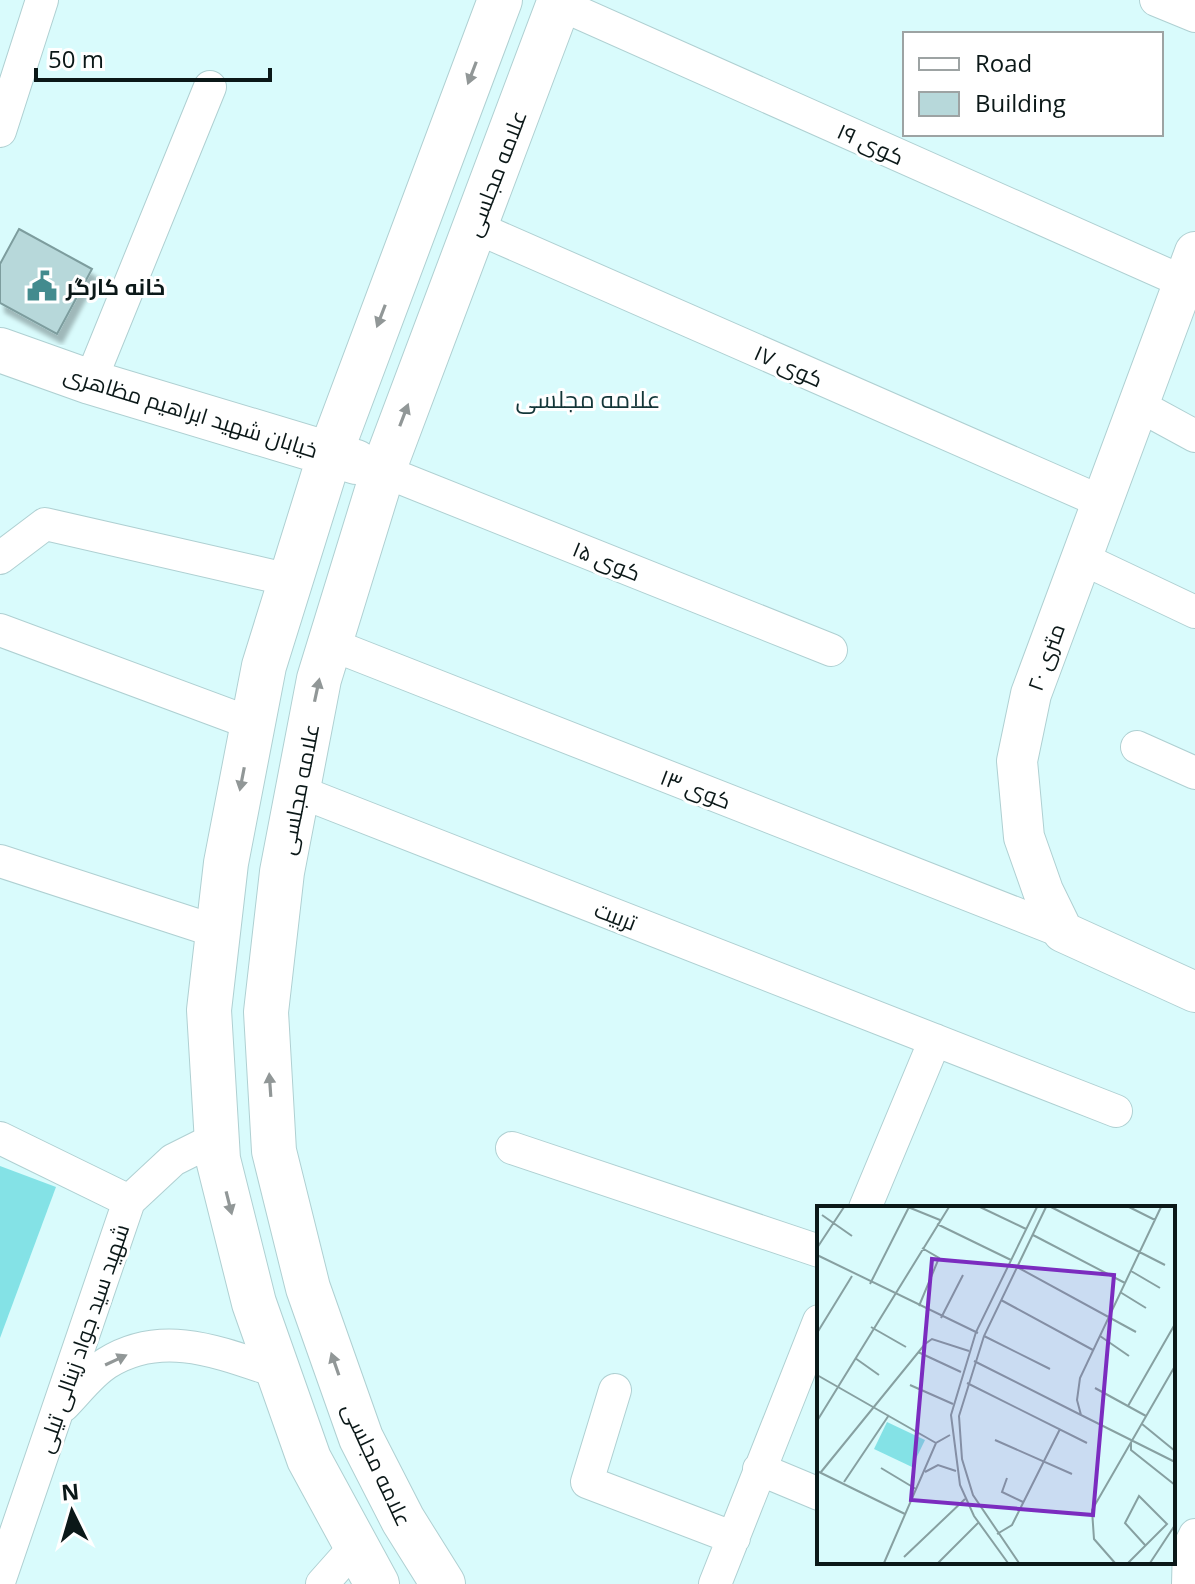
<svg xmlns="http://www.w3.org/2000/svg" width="1195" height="1584" font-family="'Open Sans',Cairo,sans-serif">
	<defs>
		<filter id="shadow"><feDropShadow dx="5" dy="9" stdDeviation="2" flood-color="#0004"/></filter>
	</defs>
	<rect width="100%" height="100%" fill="#d9fbfc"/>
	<!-- green -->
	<path fill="#84e2e6" d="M 0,1166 L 56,1187 L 0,1338 Z"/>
	<!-- building -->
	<path fill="#b7d8da" stroke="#7d9d9e" stroke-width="2" filter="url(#shadow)" d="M 19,229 L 92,269 L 57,334 L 0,303 L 0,264 Z"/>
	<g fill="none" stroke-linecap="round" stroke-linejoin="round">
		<!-- minor casing -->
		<g stroke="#afd0d2" stroke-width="34">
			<path id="minor" d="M 1156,0 L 1195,16
				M 559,4 L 1195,287
				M 0,131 L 42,0
				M 475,227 L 1102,502
				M 90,382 L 210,87
				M 1138,405 L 1195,436
				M 383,471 L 831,650
				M 0,558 L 45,524 L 290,580
				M 1081,558 L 1195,612
				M 0,630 L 253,724
				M 330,644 L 1063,932
				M 1137,747 L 1195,773
				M 298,791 L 1116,1111
				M 0,861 L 218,932
				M 0,1138 L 129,1201
				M 512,1148 L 819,1251
				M 865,1208 L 935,1040
				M 615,1390 L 587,1482 L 734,1538
				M 63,1406 C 77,1392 91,1373 107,1363 C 163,1328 221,1353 278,1372
				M 759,1469 L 819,1494
				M 0,1579 L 129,1201 L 173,1160 L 217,1138
				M 322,1584 L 354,1548
				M 715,1584 L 819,1321
				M 1188,1584 L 1189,1547 L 1195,1535"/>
		</g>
		<!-- tertiary casing -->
		<g stroke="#afd0d2" stroke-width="42">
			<path id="tertiary" d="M 1195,252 L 1031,694 L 1017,761 L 1024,837 L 1043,891 L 1063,932 L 1195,992"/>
		</g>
		<!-- secondary casing -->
		<g stroke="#afd0d2" stroke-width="46">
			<path id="secondary" d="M 0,350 L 90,382 L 356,462
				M 377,1584 L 309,1459 L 254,1303 L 218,1159 L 209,1010 L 226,863 L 264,666 L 330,454 L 500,0
				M 443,1584 L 403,1520 L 361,1438 L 308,1288 L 274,1151 L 266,1012 L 282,872 L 319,679 L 383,471 L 560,0"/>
		</g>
		<!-- minor -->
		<use href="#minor" stroke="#fff" stroke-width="32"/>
		<!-- tertiary -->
		<use href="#tertiary" stroke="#fff" stroke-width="40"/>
		<!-- secondary -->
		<use href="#secondary" stroke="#fff" stroke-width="44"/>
	</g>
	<!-- one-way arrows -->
	<defs><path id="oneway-solid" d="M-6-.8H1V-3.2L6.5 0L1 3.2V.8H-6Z" transform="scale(2)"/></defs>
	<g fill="#919797">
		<use href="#oneway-solid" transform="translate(472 73) rotate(111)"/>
		<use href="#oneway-solid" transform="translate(381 316) rotate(111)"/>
		<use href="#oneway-solid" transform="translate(404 415) rotate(-69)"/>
		<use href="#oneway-solid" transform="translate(317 690) rotate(-78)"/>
		<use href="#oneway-solid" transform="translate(242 779) rotate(101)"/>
		<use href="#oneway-solid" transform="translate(270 1085) rotate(-94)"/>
		<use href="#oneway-solid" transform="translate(229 1203) rotate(76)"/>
		<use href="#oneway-solid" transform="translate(116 1360) rotate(-25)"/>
		<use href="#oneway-solid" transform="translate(335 1364) rotate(-109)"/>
	</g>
	<!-- icons -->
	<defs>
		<g id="civic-bare" transform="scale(2.4)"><path d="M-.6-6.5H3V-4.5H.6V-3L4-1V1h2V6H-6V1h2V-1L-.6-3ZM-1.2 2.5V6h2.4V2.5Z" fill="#438b8e" stroke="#fff" stroke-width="2.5" paint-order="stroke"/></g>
	</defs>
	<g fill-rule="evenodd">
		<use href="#civic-bare" x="42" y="286"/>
	</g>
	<g text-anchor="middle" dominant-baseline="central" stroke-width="6" stroke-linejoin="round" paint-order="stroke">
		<!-- street labels -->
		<g font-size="22" fill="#0b1818" stroke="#fff">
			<text transform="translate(871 143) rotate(24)">کوی ۱۹</text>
			<text transform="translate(495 173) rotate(-69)">علامه مجلسی</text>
			<text transform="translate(789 365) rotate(24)">کوی ۱۷</text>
			<text transform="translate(191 411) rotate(17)">خیابان شهید ابراهیم مظاهری</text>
			<text transform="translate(607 560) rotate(22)">کوی ۱۵</text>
			<text transform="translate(1045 657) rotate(-70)">۲۰ متری</text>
			<text transform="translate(696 788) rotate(21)">کوی ۱۳</text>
			<text transform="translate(298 789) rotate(-79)">علامه مجلسی</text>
			<text transform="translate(616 915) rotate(21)">تربیت</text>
			<text transform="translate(82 1338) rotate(-71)">شهید سید جواد زینالی تیلی</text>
			<text transform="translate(378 1464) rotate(65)">علامه مجلسی</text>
		</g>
		<!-- poi labels -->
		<g font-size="22" font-weight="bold" fill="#0b1818" stroke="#fff" text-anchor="start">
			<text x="66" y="286">خانه کارگر</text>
		</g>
		<!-- neighbourhood labels -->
		<g font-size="24" fill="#133638" stroke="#fff">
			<text x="588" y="398">علامه مجلسی</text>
		</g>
	</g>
	<!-- overview -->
	<g transform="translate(817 1206)">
		<rect width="358" height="358" fill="#d9fbfc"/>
		<path d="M 70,216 L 108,234 L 95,261 L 57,243 Z" fill="#84e2e6"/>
		<path fill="none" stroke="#87a0a1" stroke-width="2" d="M 91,1 L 123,14M 163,1 L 209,23M 234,1 L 348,59M 312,1 L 338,14M 344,1 L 263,172 L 260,194 L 264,209 L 358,256M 5,9 L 35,30M 120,18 L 194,54M 216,29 L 308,77M 0,42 L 27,1M 0,49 L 161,127M 200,61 L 319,126M 314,65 L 343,82M 53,78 L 92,1M 303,86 L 329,102M 184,94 L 276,144M 102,100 L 122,52 L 105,42M 124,112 L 146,69M 54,121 L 89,141M 0,127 L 35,70M 167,130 L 233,163M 283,130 L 312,150M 101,146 L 144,166M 38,152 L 62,169M 157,155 L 264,209M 0,169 L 119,237M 150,177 L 270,237M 93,179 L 136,198M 278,182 L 329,210M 311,200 L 358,118M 0,215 L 132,1M 325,218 L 358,245M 178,234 L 255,268M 314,237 L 314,244 L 358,279M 64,262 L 99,283M 0,265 L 88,308M 4,266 L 108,138 L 115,133 L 152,145M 108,266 L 121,259 L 139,265M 190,272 L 185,286 L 206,296M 27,276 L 72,209M 180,328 L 195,319 L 243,223M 87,351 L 148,293M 67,357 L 119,237 L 133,229M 121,357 L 162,316M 191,357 L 157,310 L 143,279 L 134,209 L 159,126 L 220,1M 202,357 L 156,289 L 145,253 L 142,210 L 167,130 L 229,1M 298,357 L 277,333 L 275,304 L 358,160M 311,357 L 350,318 L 322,290 L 308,317 L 328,339M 333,357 L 358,319"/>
		<path fill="#7b2cbf" fill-opacity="0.15" stroke="#7b2cbf" stroke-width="4" d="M 115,53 L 297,69 L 276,309 L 94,294 Z"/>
		<rect width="358" height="358" fill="none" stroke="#0b1818" stroke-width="4"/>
	</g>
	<!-- legend -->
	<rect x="903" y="32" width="260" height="104" fill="#ffffff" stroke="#9da3a3" stroke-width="2"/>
	<rect x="919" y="58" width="40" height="12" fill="#ffffff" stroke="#9da3a3" stroke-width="2"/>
	<text x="975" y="72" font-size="24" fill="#0b1818">Road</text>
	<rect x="919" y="92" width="40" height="24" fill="#b7d8da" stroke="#9da3a3" stroke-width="2"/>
	<text x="975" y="112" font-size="24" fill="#0b1818">Building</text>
	<!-- north arrow -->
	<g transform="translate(72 1512) rotate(355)" stroke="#ffffff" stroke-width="6" paint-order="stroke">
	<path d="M0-6L14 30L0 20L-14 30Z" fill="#0b1818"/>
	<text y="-12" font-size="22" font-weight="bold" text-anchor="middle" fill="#0b1818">N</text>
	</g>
	<!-- scale -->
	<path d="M36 68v12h234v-12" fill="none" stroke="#0b1818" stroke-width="4"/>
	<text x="48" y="68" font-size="24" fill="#0b1818" stroke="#ffffff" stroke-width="6" paint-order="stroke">50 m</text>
</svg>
